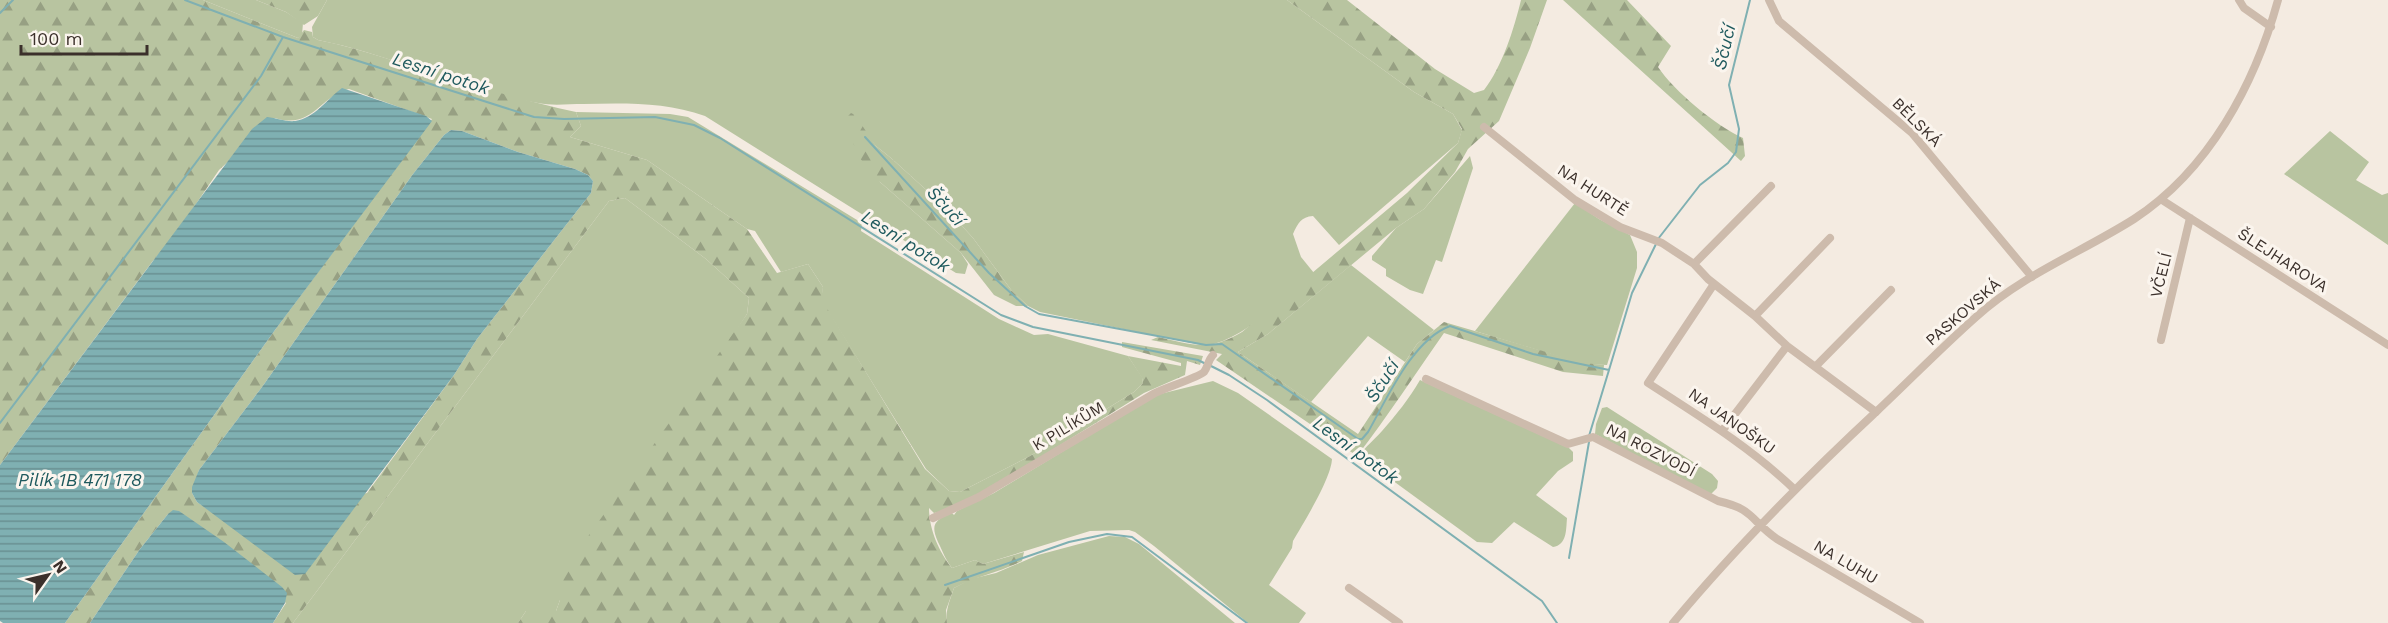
<svg xmlns="http://www.w3.org/2000/svg" width="2388" height="623" font-family="'Work Sans',sans-serif">
	<defs>
		<pattern id="forest-firs" width="22" height="20" patternUnits="userSpaceOnUse" patternTransform="scale(1.5)"><rect width="22" height="20" fill="#b8c4a0"/><path d="M5 1l3.5 6h-7zM16 11l3.5 6h-7z" fill="#97a083"/></pattern>
		<pattern id="water-rules" width="6" height="5" patternUnits="userSpaceOnUse" patternTransform="scale(1.5)"><rect width="6" height="5" fill="#7fb0b2"/><path d="M0 2.5h6" fill="none" stroke="#699091"/></pattern>
	</defs>
	<rect width="100%" height="100%" fill="#f4ebe1"/>
	<!-- grass -->
	<path fill="#b8c4a0" d="M 203,0 L 256,0 L 286,12 L 303,23 L 302,35 L 298,38 Z
		M 327,0 L 1287,0 L 1414,92 L 1453,114 L 1462,130 L 1458,143 L 1339,245 L 1313,216 C 1301,217 1298,223 1293,234 L 1301,257 L 1314,273 C 1282,299 1247,338 1206,346 L 1040,312 L 1028,306 L 1012,291 L 973,238 L 944,206 L 891,158 L 876,146 L 867,135 L 880,182 L 961,253 L 968,264 L 965,274 L 956,273 L 705,116 C 666,102 625,103 583,104 C 568,104 552,106 538,103 C 462,90 393,55 318,40 L 313,37 L 312,27 Z
		M 576,112 L 670,114 L 688,117 L 862,223 L 861,231 L 999,319 L 1034,335 L 1048,334 L 1128,356 L 1142,377 L 1143,383 L 1134,392 L 1030,456 L 960,492 L 949,491 L 926,469 L 821,300 L 823,287 L 808,264 L 781,272 L 755,231 L 747,229 L 647,160 L 570,137 L 581,126 Z
		M 2330,131 L 2369,162 L 2356,180 L 2382,195 L 2388,193 L 2388,245 L 2284,174 Z
		M 1470,156 L 1473,168 L 1442,262 L 1436,260 L 1423,294 L 1410,290 L 1386,276 L 1386,269 L 1372,260 L 1372,256 L 1396,228 L 1424,209 Z
		M 625,198 L 706,259 L 749,298 L 747,314 L 560,600 L 556,611 L 526,611 L 518,623 L 293,623 L 609,201 Z
		M 1575,203 L 1599,219 L 1630,235 L 1637,252 L 1637,268 L 1607,365 L 1584,364 L 1475,331 Z
		M 1351,265 L 1434,330 L 1417,344 L 1405,362 L 1368,336 L 1311,402 L 1238,352 L 1268,334 Z
		M 1420,380 L 1569,448 L 1573,452 L 1573,461 L 1558,471 L 1536,495 L 1567,518 C 1566,530 1567,545 1553,547 L 1514,522 L 1492,543 L 1477,542 L 1359,456 C 1366,446 1374,440 1382,431 C 1396,415 1409,399 1420,380 Z
		M 1213,381 L 1238,393 L 1332,459 C 1331,479 1304,522 1293,541 L 1292,548 L 1269,585 L 1306,613 L 1299,623 L 1248,623 L 1154,546 L 1135,532 L 1129,530 L 1090,531 L 983,564 L 975,560 L 952,568 C 945,559 943,552 938,542 C 930,524 935,520 952,513 L 954,515 L 957,511 L 994,493 L 1156,395 Z
		M 1607,407 L 1712,474 L 1718,481 L 1717,488 L 1710,495 L 1595,434 L 1596,424 L 1602,408 Z
		M 1109,536 L 1125,537 L 1139,544 L 1235,623 L 947,623 C 945,611 950,600 954,588 L 971,579 L 996,573 L 1038,555 Z"/>
	<!-- forest -->
	<path fill="url(#forest-firs)" fill-rule="evenodd" d="M 0,0 L 203,0 L 298,38 L 304,30 L 312,32 L 313,37 L 318,40 C 365,49 409,67 455,80 C 495,92 535,103 576,112 L 581,126 L 570,137 L 647,160 L 747,229 L 777,273 L 808,264 L 823,287 L 822,300 L 925,469 L 949,491 L 960,492 L 1030,456 L 1134,392 L 1143,383 L 1142,378 L 1128,356 L 1181,366 L 1181,363 L 1122,347 L 1122,342 L 1203,356 L 1200,365 L 1187,361 L 1185,375 L 1144,393 L 980,495 L 939,512 L 934,513 L 929,508 C 929,529 939,552 952,568 L 975,560 L 983,564 L 1024,552 L 1022,561 C 1000,572 976,576 954,588 L 946,610 L 947,623 L 518,623 L 526,611 L 556,611 L 560,600 L 554,584 L 747,314 L 749,298 L 706,259 L 625,198 L 609,201 L 293,623 L 273,623 L 286,603 L 168,514 L 140,549 L 90,623 L 65,623 L 275,330 L 432,119 L 349,89 C 320,96 312,130 275,118 L 219,170 L 173,238 L 152,262 L 0,465 ZM 451,130 L 462,131 L 518,152 L 575,169 L 588,175 L 593,181 L 591,193 L 477,339 L 454,375 L 367,493 L 223,520 L 197,502 L 192,493 L 199,470 L 262,387 L 413,174 L 444,135 Z
		M 256,0 L 327,0 L 318,16 L 304,25 L 286,12 Z
		M 1287,0 L 1347,0 L 1435,69 L 1474,93 L 1484,90 C 1502,67 1514,29 1521,0 L 1547,0 L 1530,48 L 1499,121 L 1468,149 L 1455,172 L 1424,209 L 1396,228 L 1268,334 L 1238,352 L 1358,434 L 1417,344 L 1444,322 L 1584,363 L 1604,365 L 1603,376 L 1563,372 L 1444,333 C 1415,374 1388,416 1357,456 L 1216,360 L 1222,354 L 1151,340 L 1158,337 C 1193,345 1209,352 1242,332 L 1407,193 L 1458,143 L 1462,129 L 1453,114 L 1414,92 Z
		M 1563,0 L 1627,0 L 1671,46 L 1658,67 C 1674,91 1716,126 1743,138 L 1745,156 L 1741,161 Z
		M 851,113 L 855,115 L 876,146 L 891,158 L 944,206 L 973,238 L 1012,291 L 1028,306 L 1016,306 L 994,295 L 961,253 L 880,182 L 858,156 L 850,134 L 848,116 Z"/>
	<!-- water -->
	<path fill="url(#water-rules)" d="M 342,88 L 426,116 L 432,121 L 275,330 L 65,623 L 3,623 L 0,621 L 0,465 L 252,129 L 267,117 C 277,118 286,122 295,121 C 315,118 327,99 342,88 Z
		M 451,130 L 462,131 L 518,152 L 575,169 L 588,175 L 593,181 L 591,193 L 477,339 L 454,375 L 305,574 L 295,575 L 197,502 L 192,493 L 192,487 L 199,470 L 262,387 L 413,174 L 444,135 Z
		M 173,510 L 179,511 L 224,542 L 282,587 L 287,593 L 285,603 L 273,623 L 90,623 L 140,549 L 168,514 Z"/>
	<g fill="none" stroke-linecap="round" stroke-linejoin="round">
		<!-- stream -->
		<path stroke="#7fb0b2" stroke-width="2" d="M 185,0 L 283,37 L 534,117 L 564,119 L 655,117 L 694,125 L 720,138 L 1001,315 L 1033,327 L 1198,360 L 1206,364
			M 0,13 L 13,0
			M 865,137 L 989,273 L 1025,306 L 1039,314 L 1206,345 L 1222,344 L 1358,439 L 1362,439 L 1368,432 C 1387,399 1412,340 1450,326 L 1533,354 L 1609,370 L 1632,293 L 1656,244
			M 1658,239 L 1700,185 L 1728,163 L 1736,152 L 1739,129 L 1729,85 L 1750,0
			M 1211,366 L 1229,375 L 1267,400 L 1542,601 L 1557,623
			M 0,423 L 261,76 L 283,37
			M 1589,436 L 1609,370
			M 1569,558 L 1589,442
			M 945,585 L 1069,542 L 1107,534 L 1132,537 L 1247,623"/>
		<!-- minor -->
		<path stroke="#cdbbac" stroke-width="8" d="M 1769,0 L 1779,21 L 1912,133 L 2032,277
			M 2239,0 L 2244,8 L 2271,27
			M 1484,127 L 1575,200 L 1620,227 L 1662,243 L 1694,264 L 1708,279 L 1755,316 L 1787,346 L 1876,412
			M 2162,200 L 2388,345
			M 1694,264 L 1771,186
			M 1714,284 L 1648,383 C 1699,416 1750,447 1794,489
			M 1755,316 L 1830,238
			M 2161,340 L 2190,218
			M 1815,367 L 1891,290
			M 1426,379 L 1568,444 L 1593,437 L 1718,501 C 1754,509 1750,520 1777,539 L 1920,623
			M 1722,431 L 1787,346
			M 933,518 L 979,497 L 1155,393 C 1165,388 1199,377 1204,372 C 1208,367 1208,360 1213,355
			M 1349,588 L 1399,623
			M 1673,623 C 1736,547 1805,478 1877,411 C 1910,380 1942,347 1976,317 C 2022,275 2082,252 2134,219 C 2209,170 2255,84 2278,0"/>
	</g>
	<g text-anchor="middle" dominant-baseline="central" stroke-width="6" stroke-linejoin="round" paint-order="stroke">
		<!-- street labels -->
		<g font-size="16" fill="#3b302b" stroke="#fbf5ee">
			<text transform="translate(1917 122) rotate(45)">BĚLSKÁ</text>
			<text transform="translate(1593 190) rotate(33)">NA HURTĚ</text>
			<text transform="translate(2283 260) rotate(33)">ŠLEJHAROVA</text>
			<text transform="translate(2161 275) rotate(-76)">VČELÍ</text>
			<text transform="translate(1963 312) rotate(-41)">PASKOVSKÁ</text>
			<text transform="translate(1732 421) rotate(35)">NA JANOŠKU</text>
			<text transform="translate(1068 426) rotate(-31)">K PILÍKŮM</text>
			<text transform="translate(1651 450) rotate(27)">NA ROZVODÍ</text>
			<text transform="translate(1846 562) rotate(30)">NA LUHU</text>
		</g>
		<!-- water labels -->
		<g font-size="18" font-style="italic" fill="#1f5a5e" stroke="#fbf5ee">
			<text transform="translate(1724 47) rotate(-77)">Ščučí</text>
			<text transform="translate(441 73) rotate(18)">Lesní potok</text>
			<text transform="translate(946 206) rotate(48)">Ščučí</text>
			<text transform="translate(906 241) rotate(32)">Lesní potok</text>
			<text transform="translate(1382 381) rotate(-58)">Ščučí</text>
			<text transform="translate(1356 450) rotate(36)">Lesní potok</text>
			<text x="80" y="479">Pilík 1B 471 178</text>
		</g>
	</g>
	<!-- north arrow -->
	<g transform="translate(48 575) rotate(56)" stroke="#fbf5ee" stroke-width="4.5" paint-order="stroke">
	<path d="M0-4.5L10 22L0 15L-10 22Z" fill="#3b302b"/>
	<text y="-9" font-size="16" font-weight="bold" text-anchor="middle" fill="#3b302b">N</text>
	</g>
	<!-- scale -->
	<path d="M21 45v9h126v-9" fill="none" stroke="#3b302b" stroke-width="3"/>
	<text x="30" y="45" font-size="18" fill="#3b302b" stroke="#fbf5ee" stroke-width="4.5" paint-order="stroke">100 m</text>
</svg>
